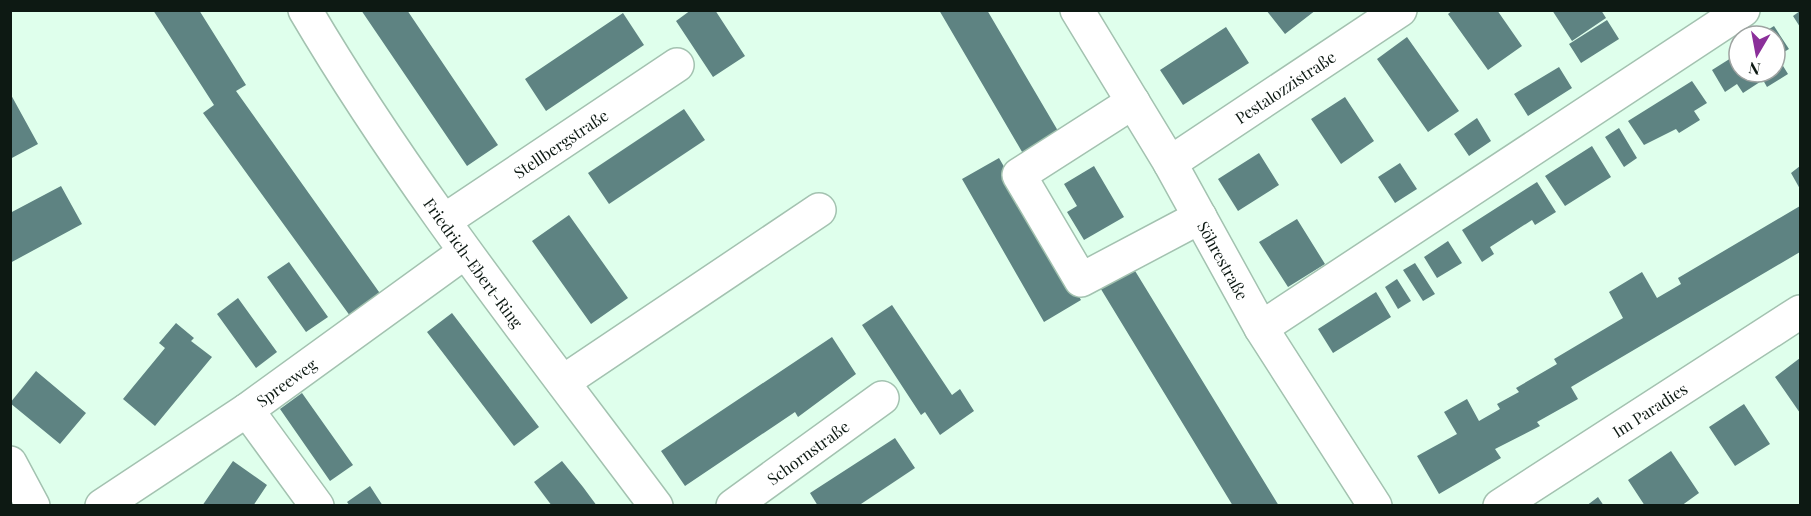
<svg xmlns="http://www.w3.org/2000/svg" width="1811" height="516" font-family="'Playfair Display',serif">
	<rect width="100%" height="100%" fill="#dfffec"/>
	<!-- building -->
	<path fill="#5e8382" d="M 153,10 L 199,10 L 246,85 L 236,91 L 384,299 L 353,320 L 203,113 L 214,105 Z
		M 361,10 L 407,10 L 498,145 L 467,166 Z
		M 691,10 L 715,10 L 745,56 L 713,77 L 676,21 Z
		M 939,10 L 987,10 L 1061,136 L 1025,157 Z
		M 1266,10 L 1316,10 L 1285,34 Z
		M 1453,10 L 1497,10 L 1522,46 L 1488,70 L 1448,14 Z
		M 1552,10 L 1601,10 L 1606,18 L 1572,41 Z
		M 1800,11 L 1800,27 L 1793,16 Z
		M 623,13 L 644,45 L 546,111 L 525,79 Z
		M 1607,20 L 1619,39 L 1581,63 L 1569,44 Z
		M 1774,26 L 1789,49 L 1777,56 L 1788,74 L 1767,87 L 1763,80 L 1743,93 L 1737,84 L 1725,92 L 1712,70 L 1739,53 L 1739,72 L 1775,72 L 1775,36 L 1758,36 Z
		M 1226,27 L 1249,63 L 1183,105 L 1160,70 Z
		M 1407,37 L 1459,111 L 1428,132 L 1377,59 Z
		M 1559,67 L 1572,88 L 1528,116 L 1514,94 Z
		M 1692,81 L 1707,103 L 1694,111 L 1700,120 L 1679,133 L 1676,129 L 1644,145 L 1628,121 Z
		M 10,93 L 38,144 L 10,159 Z
		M 1345,97 L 1374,141 L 1341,164 L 1311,119 Z
		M 684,109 L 705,140 L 609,204 L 588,173 Z
		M 1477,118 L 1491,141 L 1469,156 L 1454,134 Z
		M 1619,128 L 1637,158 L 1624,167 L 1605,137 Z
		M 1592,146 L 1611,177 L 1565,206 L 1545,176 Z
		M 1259,153 L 1279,185 L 1238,211 L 1218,179 Z
		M 999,158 L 1081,300 L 1044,322 L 962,179 Z
		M 1400,163 L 1417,189 L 1395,203 L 1378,177 Z
		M 1094,166 L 1124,217 L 1084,240 L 1067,212 L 1077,206 L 1064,184 Z
		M 1800,166 L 1800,189 L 1791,173 Z
		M 1537,182 L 1556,212 L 1535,225 L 1532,220 L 1490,247 L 1494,254 L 1482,262 L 1462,230 Z
		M 61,186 L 82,224 L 10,263 L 10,213 Z
		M 1800,206 L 1800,252 L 1571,387 L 1578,399 L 1537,422 L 1540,426 L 1495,449 L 1501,458 L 1439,494 L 1417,456 L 1457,434 L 1444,412 L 1467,399 L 1479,421 L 1500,409 L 1497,404 L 1519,392 L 1516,388 L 1557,364 L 1554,359 L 1623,318 L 1609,292 L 1642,272 L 1657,298 L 1681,284 L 1678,278 Z
		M 569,215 L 628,298 L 591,324 L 532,241 Z
		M 1297,219 L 1325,264 L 1288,287 L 1259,242 Z
		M 1448,241 L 1462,263 L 1437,278 L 1424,257 Z
		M 1129,261 L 1279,506 L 1233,506 L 1096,281 Z
		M 289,262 L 328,317 L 306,332 L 267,277 Z
		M 1415,263 L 1435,294 L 1423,301 L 1403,270 Z
		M 1397,279 L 1411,301 L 1398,309 L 1385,287 Z
		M 1376,292 L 1391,317 L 1333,353 L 1318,329 Z
		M 238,298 L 277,352 L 256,368 L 217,314 Z
		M 892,305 L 952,395 L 960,389 L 974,411 L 940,435 L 925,412 L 921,415 L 862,325 Z
		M 452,313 L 539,427 L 514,446 L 427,332 Z
		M 176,323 L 194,338 L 191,341 L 212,357 L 155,426 L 123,399 L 165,348 L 159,343 Z
		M 832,337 L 856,374 L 798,417 L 795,412 L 685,486 L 661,451 Z
		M 1800,358 L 1800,413 L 1775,377 Z
		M 36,371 L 86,413 L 60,444 L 10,403 Z
		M 302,393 L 353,465 L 330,481 L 280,409 Z
		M 1744,404 L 1770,444 L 1735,466 L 1709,427 Z
		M 895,438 L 915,468 L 858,506 L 818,506 L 810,493 Z
		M 1671,451 L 1699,493 L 1681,506 L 1645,506 L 1628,480 Z
		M 233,461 L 267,485 L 253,506 L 202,506 Z
		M 562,461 L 583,487 L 597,506 L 552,506 L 534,482 Z
		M 370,486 L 383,506 L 350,506 L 347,502 Z
		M 1598,497 L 1604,506 L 1586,506 Z"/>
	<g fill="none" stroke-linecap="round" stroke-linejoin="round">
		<!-- minor casing -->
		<g stroke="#a3c2b0" stroke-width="36">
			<g id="minor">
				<path id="s1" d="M 305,10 C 408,185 535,344 656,506"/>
				<path id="s2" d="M 1077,10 L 1170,163 L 1261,328 L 1375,506"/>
				<path d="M 1133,102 L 1019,175 L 1081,280 L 1200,217"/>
				<path id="s3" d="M 1170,163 L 1400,10"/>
				<path id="s4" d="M 444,221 L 677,65"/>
				<path d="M 1261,328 L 1743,10"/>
				<path d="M 563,382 L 819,210"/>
				<path d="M 247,410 L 317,506"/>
				<path d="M 10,463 L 33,506"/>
				<path id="s5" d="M 102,506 L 247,410 L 465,252"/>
				<path id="s6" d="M 733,506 L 882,398"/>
				<path id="s7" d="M 1500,506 L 1800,312"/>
			</g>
		</g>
		<!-- minor -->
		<use href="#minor" stroke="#fff" stroke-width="33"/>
	</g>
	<g text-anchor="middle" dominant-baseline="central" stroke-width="6" stroke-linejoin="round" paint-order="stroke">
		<!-- street labels -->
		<g font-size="16" fill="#0d1913" stroke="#fff">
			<text stroke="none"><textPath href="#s3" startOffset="138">Pestalozzistraße</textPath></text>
			<text stroke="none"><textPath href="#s4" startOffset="140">Stellbergstraße</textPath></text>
			<text stroke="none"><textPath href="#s2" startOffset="290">Söhrestraße</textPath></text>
			<text stroke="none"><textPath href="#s1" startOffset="304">Friedrich-Ebert-Ring</textPath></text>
			<text stroke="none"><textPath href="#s5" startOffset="222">Spreeweg</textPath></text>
			<text stroke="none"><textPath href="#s7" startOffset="178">Im Paradies</textPath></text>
			<text stroke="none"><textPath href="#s6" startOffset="92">Schornstraße</textPath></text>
		</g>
	</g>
	<!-- border -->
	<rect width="1811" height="516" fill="none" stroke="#0d1913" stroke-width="24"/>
	<!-- north arrow -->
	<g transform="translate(1757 54) rotate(190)"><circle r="28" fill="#ffffff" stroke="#9ea3a1" stroke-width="1.5"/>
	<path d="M0-4.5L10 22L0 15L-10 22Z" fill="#8b2f9a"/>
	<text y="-9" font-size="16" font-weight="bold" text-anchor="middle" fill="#0d1913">N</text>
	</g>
</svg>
